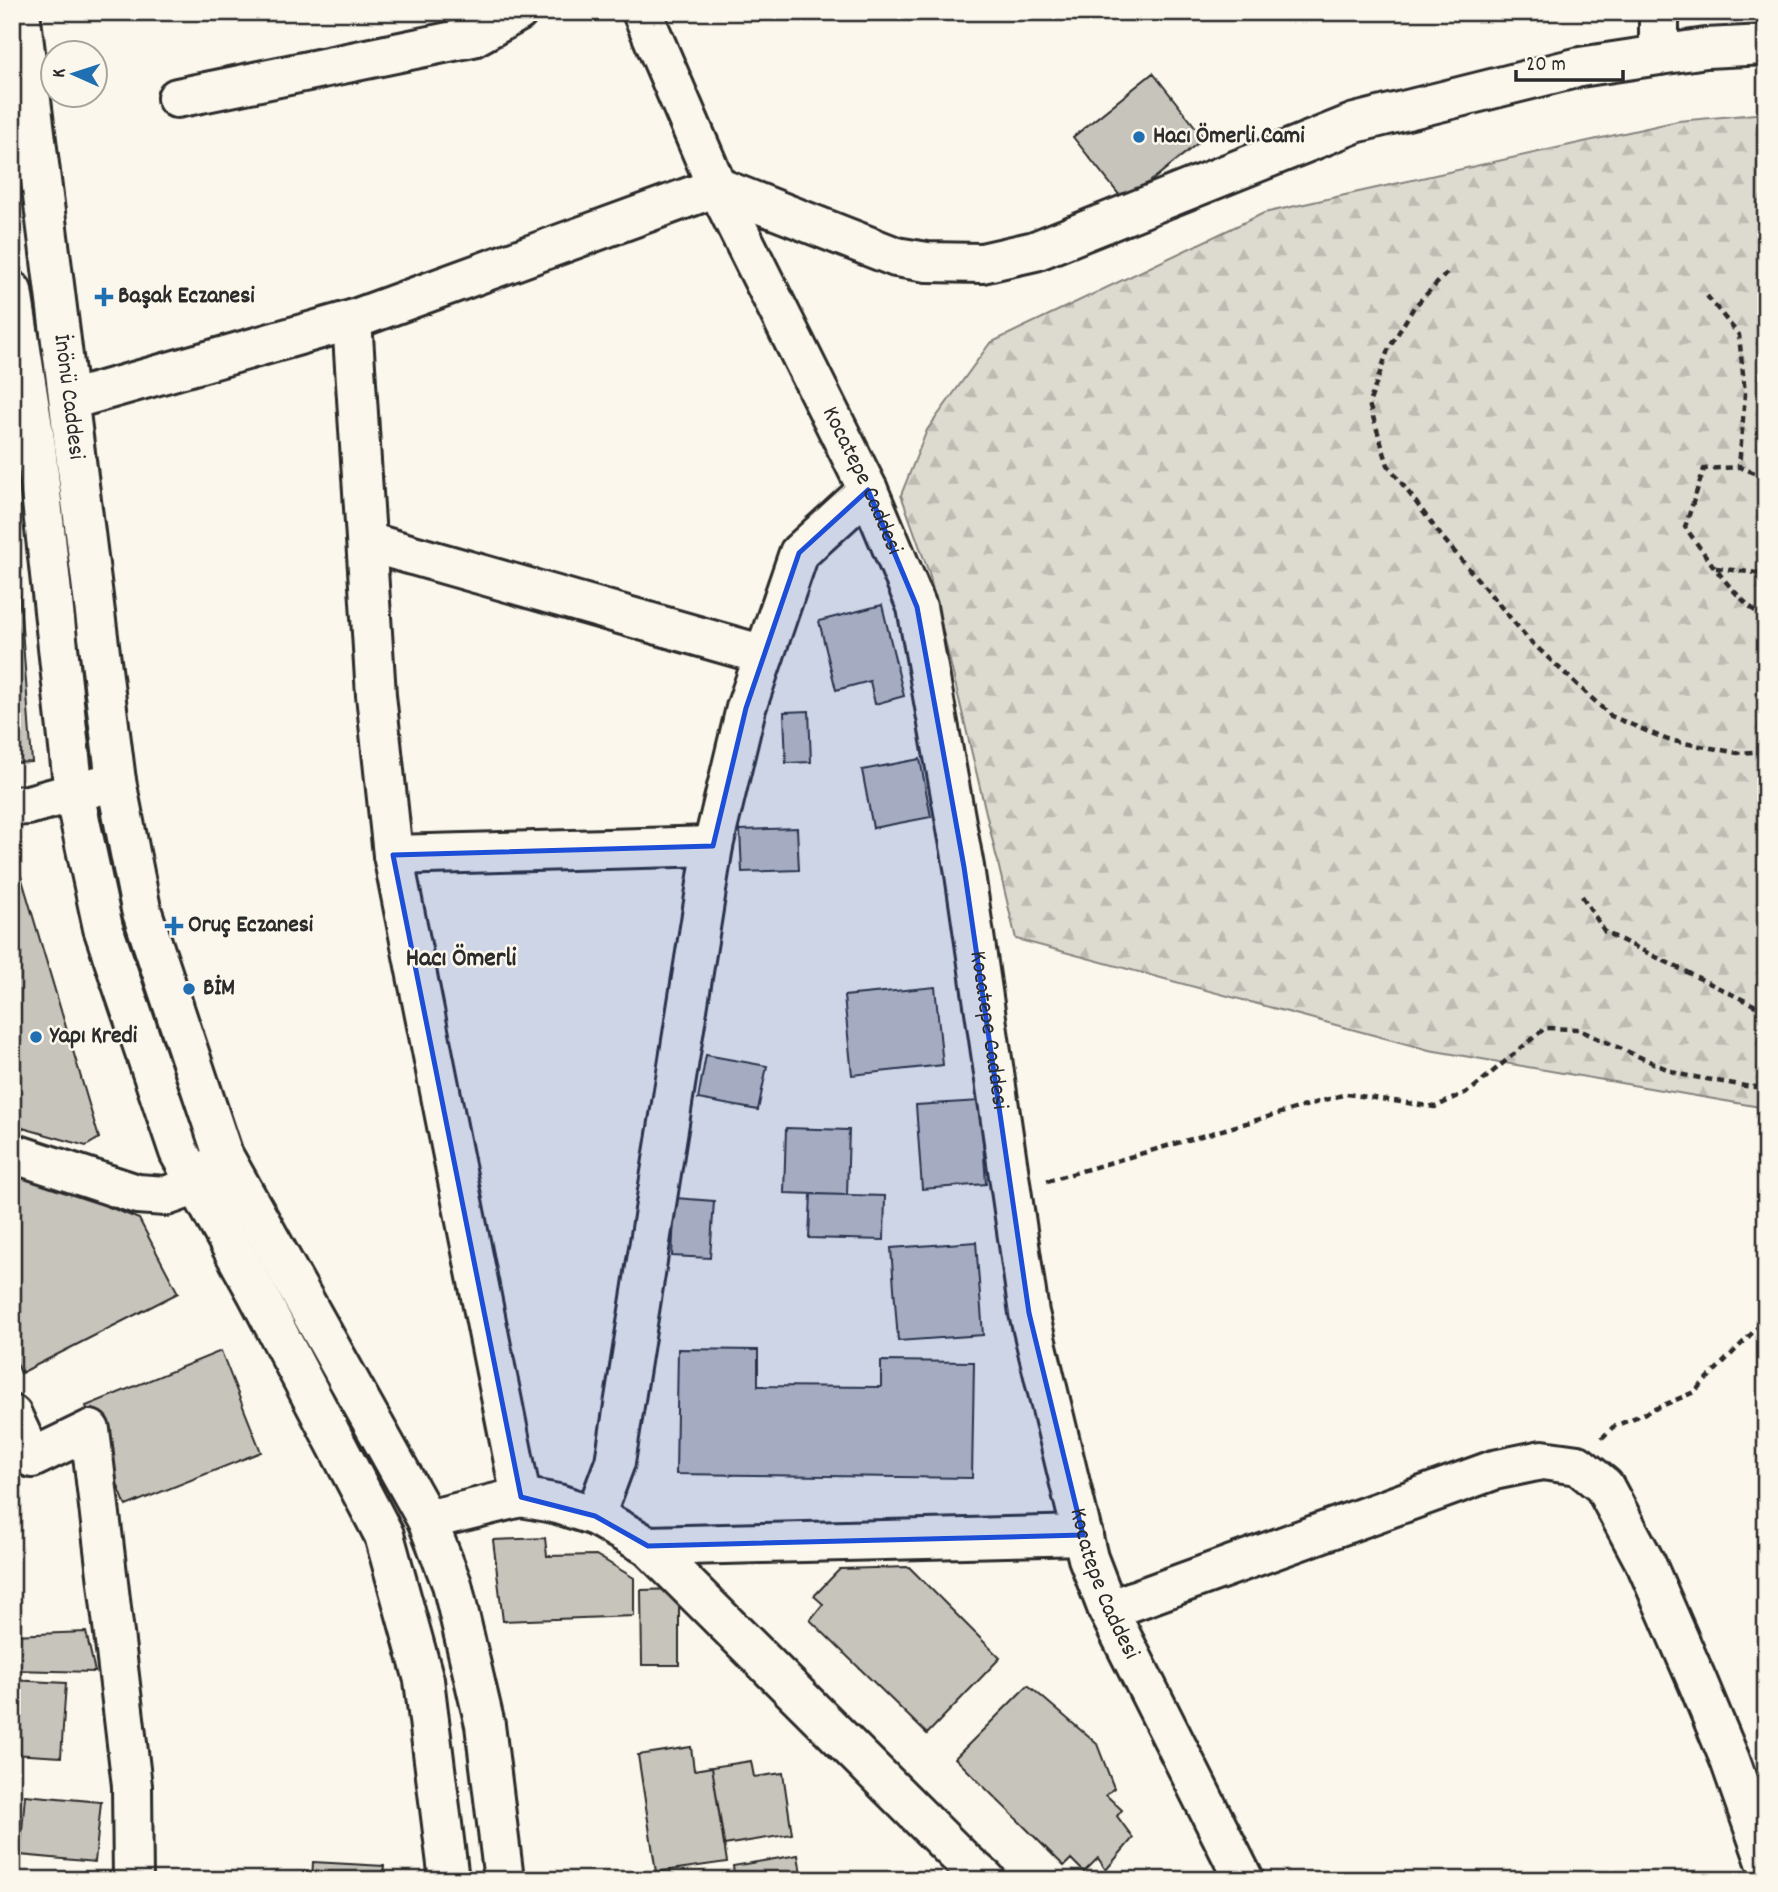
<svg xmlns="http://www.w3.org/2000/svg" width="1778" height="1892" font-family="Dekko,sans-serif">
	<defs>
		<pattern id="forest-firs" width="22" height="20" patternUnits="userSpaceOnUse" patternTransform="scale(1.75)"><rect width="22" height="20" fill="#dddad0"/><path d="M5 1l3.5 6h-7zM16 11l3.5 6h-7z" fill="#bebbb3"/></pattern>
	</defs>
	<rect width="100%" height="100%" fill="#fbf7ec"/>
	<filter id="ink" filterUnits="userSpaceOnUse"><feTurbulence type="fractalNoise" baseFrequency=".0143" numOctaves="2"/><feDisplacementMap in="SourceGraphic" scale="14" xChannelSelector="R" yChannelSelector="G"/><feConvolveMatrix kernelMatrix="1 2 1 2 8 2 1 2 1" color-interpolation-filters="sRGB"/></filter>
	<g filter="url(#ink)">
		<!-- forest -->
		<path fill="url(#forest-firs)" stroke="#84827e" stroke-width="2" d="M 1766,113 L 1766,1108 L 1429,1050 L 1016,939 L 929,573 L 901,495 L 927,430 L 990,343 L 1264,213 L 1678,121 Z"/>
		<!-- building -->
		<path fill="#c7c4bc" stroke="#2b2b2b" stroke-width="2" d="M 1153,73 L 1204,138 L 1125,202 L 1073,137 Z
			M 12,588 L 19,588 L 32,762 L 12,763 Z
			M 882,605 L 904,696 L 875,704 L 870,681 L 836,690 L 819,621 Z
			M 809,711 L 811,762 L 786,763 L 784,712 Z
			M 920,759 L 931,817 L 873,828 L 862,770 Z
			M 797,828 L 799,870 L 742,872 L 740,830 Z
			M 12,846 L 99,1138 L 86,1146 L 12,1125 Z
			M 935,987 L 943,1065 L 852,1075 L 844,996 Z
			M 706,1055 L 767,1066 L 758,1110 L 698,1099 Z
			M 980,1101 L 986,1184 L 922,1189 L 916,1105 Z
			M 786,1128 L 849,1130 L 847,1195 L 784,1193 Z
			M 20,1171 L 139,1219 L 178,1293 L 21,1373 L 12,1352 L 12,1172 Z
			M 811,1194 L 885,1196 L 884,1240 L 809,1238 Z
			M 675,1198 L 714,1201 L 710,1258 L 672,1256 Z
			M 976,1242 L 983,1335 L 898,1341 L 891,1248 Z
			M 678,1349 L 758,1350 L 758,1386 L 881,1387 L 881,1361 L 974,1362 L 972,1478 L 676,1474 Z
			M 221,1351 L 261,1452 L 126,1506 L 86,1406 Z
			M 545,1538 L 547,1556 L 596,1555 L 634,1578 L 634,1616 L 503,1621 L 493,1540 Z
			M 909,1567 L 1000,1658 L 927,1734 L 810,1620 L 823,1604 L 814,1596 L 840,1569 Z
			M 679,1589 L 679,1665 L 642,1665 L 641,1590 Z
			M 86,1632 L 95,1672 L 12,1670 L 12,1635 Z
			M 12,1680 L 66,1683 L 61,1757 L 12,1754 Z
			M 1028,1685 L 1097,1744 L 1114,1788 L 1106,1795 L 1122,1810 L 1117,1816 L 1133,1838 L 1106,1870 L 1098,1858 L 1084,1872 L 1071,1859 L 1064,1866 L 955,1758 Z
			M 691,1747 L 694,1770 L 712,1767 L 727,1862 L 656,1872 L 638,1755 Z
			M 751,1761 L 754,1777 L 783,1773 L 792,1834 L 724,1845 L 712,1767 Z
			M 25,1795 L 101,1802 L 95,1862 L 20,1855 Z
			M 798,1855 L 802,1880 L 735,1880 L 733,1866 Z
			M 313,1862 L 384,1866 L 383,1880 L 312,1880 Z"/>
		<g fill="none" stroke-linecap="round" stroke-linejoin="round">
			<!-- minor casing -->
			<g stroke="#2b2b2b" stroke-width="44">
				<g id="minor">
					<path id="s1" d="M 642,12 L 717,187 L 868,490 L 917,607 L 964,867 L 1029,1313 L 1088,1558 L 1108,1610 L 1244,1880"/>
					<path d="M 1659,12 L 1659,55"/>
					<path d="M 177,98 L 473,37 L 518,12"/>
					<path d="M 352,320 L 376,695 L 393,855 L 521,1497"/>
					<path d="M 70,400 L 352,320 L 717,187 L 896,257 L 927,262 L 982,263 L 1035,251 L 1355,123 L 1580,67 L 1706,48 L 1766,45"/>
					<path d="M 367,542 L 764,655"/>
					<path d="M 12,806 L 28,805 L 116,781"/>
					<path d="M 393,855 L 713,846"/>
					<path d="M 12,1153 L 137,1194 L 166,1196 L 197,1185 L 218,1161"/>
					<path d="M 12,1415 L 32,1458 L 90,1430 L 132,1786 L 133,1880"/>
					<path d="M 595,1516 L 615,1462 L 713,846 L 746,708 L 799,553 L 868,490"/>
					<path d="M 427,1520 L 521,1497 L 558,1504 L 595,1516 L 648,1546 L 965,1862 L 986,1880"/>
					<path d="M 648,1546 L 1083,1535"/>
					<path d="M 1108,1610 L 1494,1470 L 1542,1460 L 1578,1465 L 1604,1486 L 1647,1566 L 1698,1683 L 1730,1760 L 1766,1862"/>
				</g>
			</g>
			<!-- major casing -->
			<g stroke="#2b2b2b" stroke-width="44">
				<g id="major">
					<path id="s2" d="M 20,12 L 116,781 L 141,909 L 223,1155 L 427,1520 L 452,1584 L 485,1725 L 504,1880"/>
					<path d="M 12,291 L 36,447 L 74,793 L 103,928 L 179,1152 L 257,1293 L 384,1535 L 424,1680 L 449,1880"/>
				</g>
			</g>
			<!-- path -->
			<path stroke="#2b2b2b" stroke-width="4.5" stroke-dasharray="7 5" stroke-linecap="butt" d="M 1447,273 L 1414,307 L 1388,350 L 1369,404 L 1388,465 L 1442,537 L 1529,640 L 1611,716 L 1668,740 L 1738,753 L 1766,751
				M 1707,296 L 1739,335 L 1745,394 L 1739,467
				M 1766,477 L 1739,467 L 1704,469 L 1685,527 C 1709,560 1732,596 1766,619
				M 1716,568 L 1757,573 L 1766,569
				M 1582,896 L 1605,932 L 1766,1011
				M 1047,1181 L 1346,1094 L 1435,1107 L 1471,1090 L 1545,1028 L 1577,1029 L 1678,1074 L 1751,1087 L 1766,1086
				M 1602,1438 L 1613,1427 L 1694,1392 L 1766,1319"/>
			<!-- minor -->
			<use href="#minor" stroke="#fbf7ec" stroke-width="38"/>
			<!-- major -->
			<use href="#major" stroke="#fbf7ec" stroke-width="38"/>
		</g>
	</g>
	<!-- marked area -->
	<path fill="#1d4ed8" fill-opacity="0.2" stroke="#1d4ed8" stroke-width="5" stroke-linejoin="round" d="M 868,490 L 917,607 L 964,867 L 1029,1313 L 1083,1535 L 648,1546 L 595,1516 L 521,1497 L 393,855 L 713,846 L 746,708 L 799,553 Z"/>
	<!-- markers -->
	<g fill="#1f6fb2" stroke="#fbf7ec" stroke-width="2.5">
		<circle cx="1139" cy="137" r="7"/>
		<path d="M100.5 286.5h7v7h7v7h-7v7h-7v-7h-7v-7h7z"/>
		<path d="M170.5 915.5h7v7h7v7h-7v7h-7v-7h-7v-7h7z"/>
		<circle cx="189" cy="989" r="7"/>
		<circle cx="36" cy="1037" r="7"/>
	</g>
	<g text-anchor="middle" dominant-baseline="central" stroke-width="5" stroke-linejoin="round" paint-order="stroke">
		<!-- poi labels -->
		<g font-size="24" font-weight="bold" fill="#2b2b2b" stroke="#fbf7ec" text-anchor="start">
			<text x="1153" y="137">Hacı Ömerli Cami</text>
			<text x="118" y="297">Başak Eczanesi</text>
			<text x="188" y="926">Oruç Eczanesi</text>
			<text x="203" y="989">BİM</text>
			<text x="50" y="1037">Yapı Kredi</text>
		</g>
		<!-- street labels -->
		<g font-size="24" fill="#2b2b2b" stroke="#fbf7ec">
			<text stroke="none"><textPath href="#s2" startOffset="388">İnönü Caddesi</textPath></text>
			<text stroke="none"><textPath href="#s1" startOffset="518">Kocatepe Caddesi</textPath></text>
			<text stroke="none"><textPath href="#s1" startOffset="1085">Kocatepe Caddesi</textPath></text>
			<text stroke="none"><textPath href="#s1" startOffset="1652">Kocatepe Caddesi</textPath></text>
		</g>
		<!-- neighbourhood labels -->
		<g font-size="26" font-weight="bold" fill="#2b2b2b" stroke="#fbf7ec">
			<text x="461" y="959">Hacı Ömerli</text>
		</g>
	</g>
	<!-- margin -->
	<rect width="1778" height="1892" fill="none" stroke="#fbf7ec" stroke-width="42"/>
	<rect x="21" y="21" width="1736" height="1850" fill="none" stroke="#2b2b2b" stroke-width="2.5" filter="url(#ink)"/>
	<!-- north arrow -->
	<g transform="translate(74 74) rotate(273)"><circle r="33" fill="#fbf7ec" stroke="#a8a59f" stroke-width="2"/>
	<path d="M0-5L12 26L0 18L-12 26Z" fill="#1f6fb2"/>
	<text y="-10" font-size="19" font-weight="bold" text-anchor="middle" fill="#2b2b2b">K</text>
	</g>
	<!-- scale -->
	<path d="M1516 70v10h107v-10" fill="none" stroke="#2b2b2b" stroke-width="3.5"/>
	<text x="1526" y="70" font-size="21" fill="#2b2b2b" stroke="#fbf7ec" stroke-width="5" paint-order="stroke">20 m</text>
</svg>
